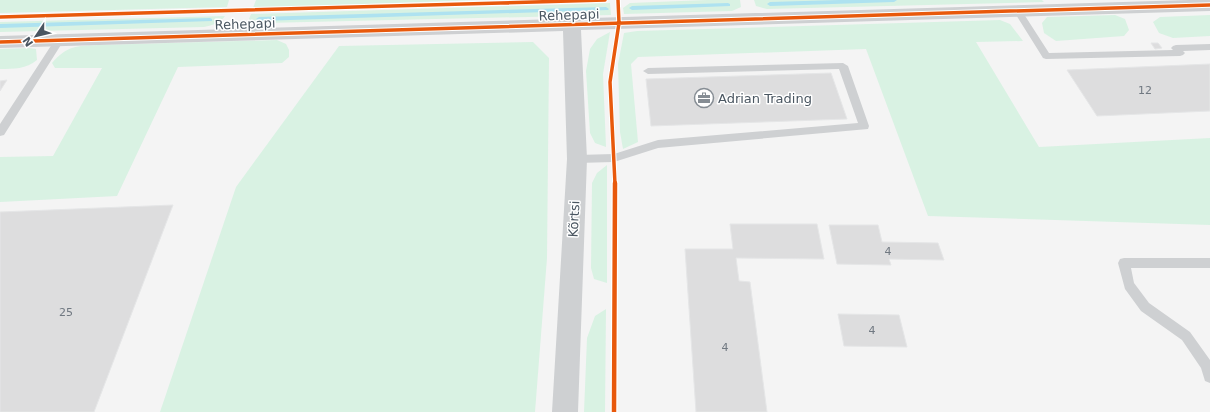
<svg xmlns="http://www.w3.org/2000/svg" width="1210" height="412" font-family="'DejaVu Sans',sans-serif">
	<rect width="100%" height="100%" fill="#f4f4f4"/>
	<!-- green -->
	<path fill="#d9f2e3" d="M 0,0 L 229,0 L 227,7 L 0,13 Z
		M 256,0 L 476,0 L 253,8 Z
		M 707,0 L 740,0 L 741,7 L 732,11 L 624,14 L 623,8 L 630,3 Z
		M 754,0 L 1042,0 L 1044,2 L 767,9 L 756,6 Z
		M 610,3 L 611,15 L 265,23 L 251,22 L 249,19 L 251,14 Z
		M 1115,15 L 1125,19 L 1129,30 L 1124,36 L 1056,41 L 1044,33 L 1042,23 L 1047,17 Z
		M 1210,15 L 1210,36 L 1173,38 L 1159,33 L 1153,22 L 1160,17 Z
		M 225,16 C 220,23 213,25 204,27 L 0,32 L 0,22 Z
		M 1000,20 L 1010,24 L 1023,41 L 976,42 L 1039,147 L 1210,138 L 1210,225 L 928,216 L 866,49 L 638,57 L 631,64 L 638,142 L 623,149 L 620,132 L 618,64 L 624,33 L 637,31 Z
		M 610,32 L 603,74 L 606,147 L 595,143 L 590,133 L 586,71 L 590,49 L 597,39 Z
		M 277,40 L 286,44 L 289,50 L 289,57 L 282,63 L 178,67 L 117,196 L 0,202 L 0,157 L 53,156 L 102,68 L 55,68 L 52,63 C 68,45 76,46 99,45 Z
		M 533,42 L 549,58 L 547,258 L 535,412 L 160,412 L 236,187 L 339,46 Z
		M 29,48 L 36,49 L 37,60 C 26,69 14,69 0,69 L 0,49 Z
		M 607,165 L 607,283 L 594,279 L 591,268 L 592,183 L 597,173 Z
		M 606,309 L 605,412 L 584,412 L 587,338 L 595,316 Z"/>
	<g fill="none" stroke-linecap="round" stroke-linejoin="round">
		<!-- stream -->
		<path fill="#aee2f0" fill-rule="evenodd" d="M 839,0 L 897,0 L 894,2 L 770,6 L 767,4 L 770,2 Z
			M 728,3 L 730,4 L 730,6 L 632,10 L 629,8 L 632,6 Z
			M 606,7 L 609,9 L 608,10 L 259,21 L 256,19 L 259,17 Z
			M 210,18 L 212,19 L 212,21 L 0,28 L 0,24 Z"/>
	</g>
	<!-- building -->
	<path fill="#ddddde" stroke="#e5e6e7" d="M 1151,43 L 1158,43 L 1162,48 L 1155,49 Z
		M 1210,64 L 1210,111 L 1097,116 L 1067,70 Z
		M 831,73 L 847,119 L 651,126 L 646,79 Z
		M 7,80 L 0,91 L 0,81 Z
		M 173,205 L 94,412 L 0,412 L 0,212 Z
		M 730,224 L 817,224 L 824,259 L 736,258 L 739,281 L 750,282 L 767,412 L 696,412 L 685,249 L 733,249 Z
		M 829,225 L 878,225 L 882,242 L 938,243 L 944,260 L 889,259 L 891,265 L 837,264 Z
		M 838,314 L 899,315 L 907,347 L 844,346 Z"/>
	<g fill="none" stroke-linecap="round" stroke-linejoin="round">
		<!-- lane -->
		<path fill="#ced0d2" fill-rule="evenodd" d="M 1017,7 L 1020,8 L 1049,53 L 1173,50 L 1171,48 L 1173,46 L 1176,45 L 1210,44 L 1210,50 L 1183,51 L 1185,53 L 1183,55 L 1180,56 L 1046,59 L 1043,58 L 1013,10 Z
			M 59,37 L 64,40 L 4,135 L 0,136 L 0,124 L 56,38 Z
			M 843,63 L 848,66 L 869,126 L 868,129 L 658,148 L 614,162 L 577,163 L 573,162 L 572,159 L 573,156 L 577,155 L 614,154 L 658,140 L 858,123 L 839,69 L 648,74 L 643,71 L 648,68 Z
			M 1124,258 L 1210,258 L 1210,268 L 1131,268 L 1134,283 L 1149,303 L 1190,332 L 1210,360 L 1210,383 L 1205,381 L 1201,368 L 1182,340 L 1141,311 L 1125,289 L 1118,263 L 1120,259 Z"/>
		<!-- street -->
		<path fill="#ced0d2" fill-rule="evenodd" d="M 1189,0 L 1210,0 L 1210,11 L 581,30 L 587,159 L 578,412 L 552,412 L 567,159 L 563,31 L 0,48 L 0,36 Z"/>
		<!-- cycleway-far1 casing -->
		<g stroke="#fff" stroke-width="5.5">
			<path id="cycleway-far1" d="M 0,17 L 605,0
				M 0,42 L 1210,5
				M 615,184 L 610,82 L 619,23 L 618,0"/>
		</g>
		<!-- cycleway casing -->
		<g stroke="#fff" stroke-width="7">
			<path id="cycleway" d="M 614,412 L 615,183"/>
		</g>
		<!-- cycleway-far1 -->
		<use href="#cycleway-far1" stroke="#e8590c" stroke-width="3.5"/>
		<!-- cycleway -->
		<use href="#cycleway" stroke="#e8590c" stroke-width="4.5"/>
	</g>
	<!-- icons -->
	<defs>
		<g id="office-ring" transform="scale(1)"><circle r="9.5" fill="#fff" stroke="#868d94" stroke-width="1.5"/><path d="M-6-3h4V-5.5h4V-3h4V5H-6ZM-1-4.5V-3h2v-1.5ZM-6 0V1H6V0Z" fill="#868d94"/></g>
	</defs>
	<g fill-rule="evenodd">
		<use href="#office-ring" x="704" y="98"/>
	</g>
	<g text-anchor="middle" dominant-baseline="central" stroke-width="3" stroke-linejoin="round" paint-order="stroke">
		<!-- number labels -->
		<g font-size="11" fill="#707881">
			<text x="1145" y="90">12</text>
			<text x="888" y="251">4</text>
			<text x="66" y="312">25</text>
			<text x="872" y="330">4</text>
			<text x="725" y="347">4</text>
		</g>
		<!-- street labels -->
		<g font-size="13" fill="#4a5661" stroke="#fff">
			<text transform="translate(569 15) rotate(-2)">Rehepapi</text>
			<text transform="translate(245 24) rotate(-2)">Rehepapi</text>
			<text transform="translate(574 219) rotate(-87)">Kõrtsi</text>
		</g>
		<!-- poi labels -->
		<g font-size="13" fill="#4a5661" stroke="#fff" text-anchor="start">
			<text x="718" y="98">Adrian Trading</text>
		</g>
	</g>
	<!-- north arrow -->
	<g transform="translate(36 36) rotate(235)" stroke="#ffffff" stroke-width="3" paint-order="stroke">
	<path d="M0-3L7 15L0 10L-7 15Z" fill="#4a5661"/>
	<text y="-6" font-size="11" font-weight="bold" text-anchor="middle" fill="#4a5661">N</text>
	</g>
</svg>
